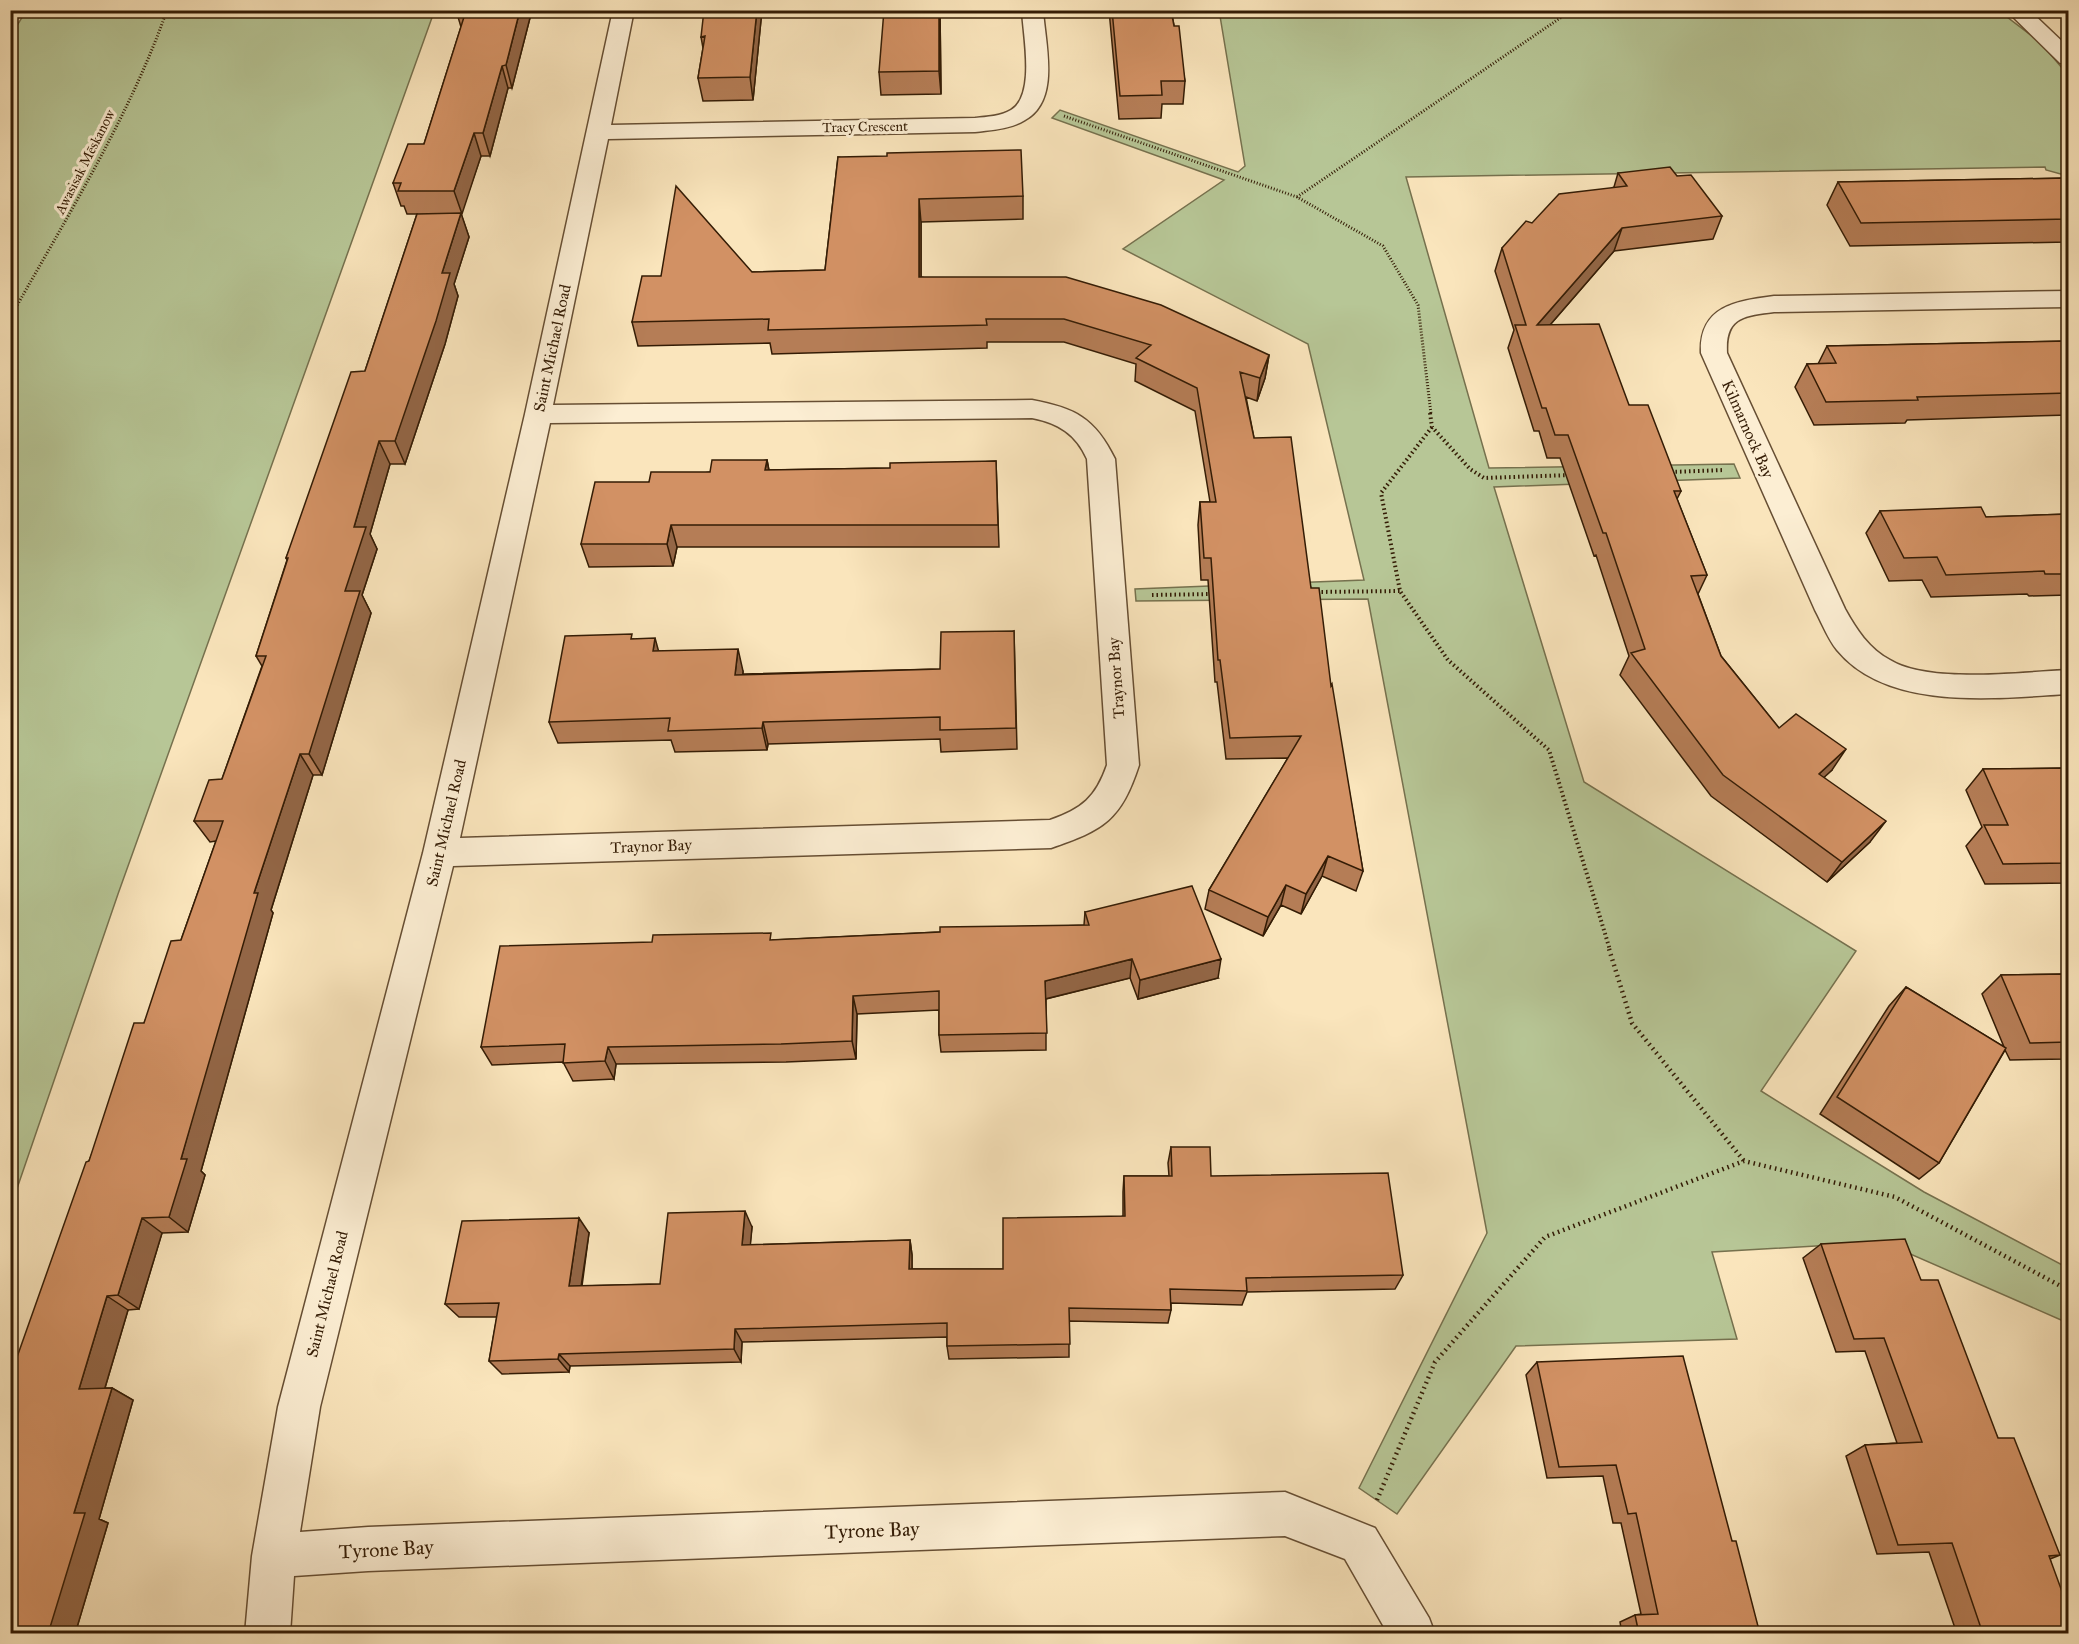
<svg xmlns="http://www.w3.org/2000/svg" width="2079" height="1644" font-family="'IM FELL Great Primer',serif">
	<rect width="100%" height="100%" fill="#fae5bc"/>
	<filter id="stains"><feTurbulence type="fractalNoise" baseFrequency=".00333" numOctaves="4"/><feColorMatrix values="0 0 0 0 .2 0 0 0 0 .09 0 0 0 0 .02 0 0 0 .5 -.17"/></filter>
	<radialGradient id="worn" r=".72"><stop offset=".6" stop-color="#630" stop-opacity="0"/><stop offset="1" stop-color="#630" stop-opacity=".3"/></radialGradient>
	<!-- green -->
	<path fill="#b7c696" stroke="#76714e" stroke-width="1.5" d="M 1219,10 L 1999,11 L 2040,42 L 2068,75 L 2068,176 L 2046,170 L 2045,167 L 1406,177 L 1489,468 L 1734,464 L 1740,478 L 1494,487 L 1584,782 L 1856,951 L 1761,1091 L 1924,1192 L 2068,1268 L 2068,1323 L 1883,1242 L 1712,1252 L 1737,1339 L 1516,1346 L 1397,1514 L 1359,1488 L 1487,1233 L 1368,599 L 1136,601 L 1135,589 L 1364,580 L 1308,344 L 1123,249 L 1224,180 L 1052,118 L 1060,110 L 1238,172 L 1245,166 Z
		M 412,11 L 434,12 L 118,894 L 11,1206 L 11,35 L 26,11 Z"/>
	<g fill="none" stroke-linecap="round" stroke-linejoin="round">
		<!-- minor casing -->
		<g stroke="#664e33" stroke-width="3">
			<path id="minor" d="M 613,10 L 634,10 L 611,125 L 975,118 C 987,117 1001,116 1011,110 C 1036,95 1023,35 1022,10 L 1043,10 C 1045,43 1061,100 1025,120 C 1011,129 991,130 975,132 L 608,139 L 553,405 L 1032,400 C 1075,408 1095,418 1115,459 L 1139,765 C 1121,820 1104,830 1051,848 L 453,866 L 320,1407 L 300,1532 L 368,1527 L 1285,1492 L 1375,1528 L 1429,1618 L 1435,1634 L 1388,1634 L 1345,1559 L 1285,1536 L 368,1571 L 294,1576 L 290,1634 L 245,1634 L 252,1556 L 278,1407 L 423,853 L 525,414 ZM 1032,418 C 1058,423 1076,434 1087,459 L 1107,765 C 1096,797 1082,809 1050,820 L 460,838 L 550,423 Z
				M 2006,10 L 2029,10 L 2068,47 L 2068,64 L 2060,63 Z
				M 2068,291 L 2068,307 L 1774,312 C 1744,316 1725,317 1727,353 L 1845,609 C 1856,629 1869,649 1890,660 C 1929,684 2022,672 2068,670 L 2068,694 C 1997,698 1888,712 1837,650 C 1828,639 1822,623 1815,610 L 1701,353 C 1699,306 1736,301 1774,296 Z"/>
		</g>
		<!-- path-far2 -->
		<path stroke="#341c05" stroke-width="3" stroke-dasharray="1 2" stroke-linecap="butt" d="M 1064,116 L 1297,197 L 1383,246 L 1418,305 L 1431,414
			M 1297,197 L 1572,10
			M 10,318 C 65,220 130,116 167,10"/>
		<!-- path-far1 -->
		<path stroke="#341c05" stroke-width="4" stroke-dasharray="1.5 3" stroke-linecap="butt" d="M 1430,413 L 1432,427 L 1470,469 L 1484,478 L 1571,475
			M 1432,427 L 1381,493 L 1400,591 L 1448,660 L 1549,750 L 1610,950
			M 1671,472 L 1724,470
			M 1317,592 L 1400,591
			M 1152,595 L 1213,594"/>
		<!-- path -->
		<path stroke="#341c05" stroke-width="4.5" stroke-dasharray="1.5 4" stroke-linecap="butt" d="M 1609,949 L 1632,1023 L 1744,1161
			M 1377,1500 L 1435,1362 L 1545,1237 L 1744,1161 L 1895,1197 L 2068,1290"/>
		<!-- minor -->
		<use href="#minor" fill="#fceed3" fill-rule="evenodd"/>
	</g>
	<!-- wall -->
	<path fill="#b57d56" stroke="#341c05" stroke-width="1.5" d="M 532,10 L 512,88 L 508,88 L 490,156 L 481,156 L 461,214 L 469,237 L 454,284 L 458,296 L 445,344 L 405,464 L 390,464 L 370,534 L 377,549 L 362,595 L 371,613 L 322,775 L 313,775 L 271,910 L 273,913 L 201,1171 L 205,1175 L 188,1232 L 162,1233 L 139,1309 L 128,1310 L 105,1388 L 112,1388 L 133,1400 L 99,1519 L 108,1523 L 75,1634 L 89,1161 L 144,1023 L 181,940 L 216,841 L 210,842 L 194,821 L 222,779 L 262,666 L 256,656 L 287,560 L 286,558 L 365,371 L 417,214 L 407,214 L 404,206 L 401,206 L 393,183 L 424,144 L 461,27 L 458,17 Z
		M 762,10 L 753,100 L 703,101 L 698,78 L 703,48 L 701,37 Z
		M 940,10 L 941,94 L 881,95 L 879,72 Z
		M 1109,10 L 1171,10 L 1185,81 L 1183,104 L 1162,104 L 1161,118 L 1119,119 Z
		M 838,157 L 1023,196 L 1023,219 L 921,222 L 921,277 L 1269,355 L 1265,378 L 1257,401 L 1246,397 L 1254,438 L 1311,588 L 1331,686 L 1363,871 L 1356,891 L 1322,876 L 1301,914 L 1281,905 L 1263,936 L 1205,909 L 1209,890 L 1288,758 L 1226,759 L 1217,682 L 1215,682 L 1208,580 L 1201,580 L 1198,525 L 1200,502 L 1210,502 L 1195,411 L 1135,381 L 1136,364 L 1064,342 L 987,342 L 987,348 L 772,354 L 770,343 L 638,346 L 632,322 L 661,276 L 752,272 L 825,270 Z
		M 1618,173 L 1677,176 L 1722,216 L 1713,239 L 1614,251 L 1550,325 L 1629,405 L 1681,491 L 1677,499 L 1707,575 L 1698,594 L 1721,656 L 1779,728 L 1832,770 L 1824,777 L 1870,842 L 1827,882 L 1711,796 L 1620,675 L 1629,656 L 1596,555 L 1594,556 L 1560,458 L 1547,458 L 1539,431 L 1534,431 L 1508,348 L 1514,330 L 1495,271 L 1502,248 L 1614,187 Z
		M 2068,178 L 2068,242 L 1850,246 L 1827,205 L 1838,182 Z
		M 2068,341 L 2068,415 L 1907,420 L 1905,423 L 1814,425 L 1795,387 L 1807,364 L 1818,364 L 1827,346 Z
		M 767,460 L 769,470 L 890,468 L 996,461 L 999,547 L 677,547 L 673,566 L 589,567 L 581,544 L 649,482 L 710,472 Z
		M 1880,511 L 1986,517 L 2068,514 L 2068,595 L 2029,596 L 2027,594 L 1931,597 L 1922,580 L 1889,581 L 1866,533 Z
		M 1014,631 L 1017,749 L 941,752 L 940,739 L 768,744 L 767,750 L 675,752 L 671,740 L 558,743 L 549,722 L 633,639 L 659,651 L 743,671 L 743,674 L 940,669 Z
		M 2068,768 L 2068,883 L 1985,884 L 1966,846 L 1982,827 L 1966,790 L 1983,769 Z
		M 1085,912 L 1218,978 L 1138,999 L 1130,978 L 1046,999 L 1046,1050 L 941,1052 L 939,1035 L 939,1010 L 857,1014 L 856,1059 L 786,1062 L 616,1064 L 614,1079 L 573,1081 L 563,1062 L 492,1065 L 481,1047 L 773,940 L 1084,925 Z
		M 2068,974 L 2068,1059 L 2010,1060 L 2005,1050 L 1939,1163 L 1919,1179 L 1820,1114 L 1889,1006 L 1906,987 L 2004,1047 L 1982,994 L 2001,975 Z
		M 1171,1147 L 1211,1176 L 1403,1275 L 1395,1289 L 1247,1292 L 1242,1305 L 1171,1303 L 1171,1310 L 1168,1323 L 1069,1321 L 1069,1357 L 949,1359 L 947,1346 L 947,1337 L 742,1342 L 741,1362 L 570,1366 L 569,1372 L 502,1374 L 489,1361 L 497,1317 L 459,1317 L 445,1304 L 589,1233 L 582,1286 L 660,1284 L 752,1227 L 750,1245 L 910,1240 L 912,1255 L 912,1269 L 1003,1269 L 1123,1216 L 1123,1192 L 1124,1176 L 1169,1176 L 1168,1163 Z
		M 1821,1244 L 1921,1280 L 1998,1438 L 2060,1555 L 2050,1559 L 2068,1634 L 1957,1634 L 1929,1552 L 1877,1554 L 1846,1456 L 1865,1445 L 1897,1443 L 1865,1351 L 1836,1352 L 1803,1258 Z
		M 1537,1362 L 1732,1541 L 1760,1634 L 1622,1634 L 1620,1622 L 1635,1615 L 1641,1614 L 1621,1523 L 1613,1523 L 1603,1476 L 1547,1478 L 1526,1375 Z"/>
	<!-- shaded-wall -->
	<path fill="#936646" stroke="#341c05" stroke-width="1.5" d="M 520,10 L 532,10 L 512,88 L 506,65 Z
		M 757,10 L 762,10 L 753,100 L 750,77 Z
		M 939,10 L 940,10 L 941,94 L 939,71 Z
		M 502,66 L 508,88 L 490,156 L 483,133 Z
		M 474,133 L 481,156 L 462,214 L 454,191 Z
		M 919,199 L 921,222 L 921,301 L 919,277 Z
		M 461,213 L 469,237 L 454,284 L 458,296 L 445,344 L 405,464 L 395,441 L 442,273 Z
		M 1622,228 L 1614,251 L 1530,348 L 1537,325 Z
		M 1269,355 L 1265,378 L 1257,401 L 1260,378 Z
		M 379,441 L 390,464 L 370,534 L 377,549 L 362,595 L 371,613 L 322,775 L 309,754 L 345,591 L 354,527 Z
		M 767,460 L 771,483 L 765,470 Z
		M 671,525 L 677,547 L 673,566 L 667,544 Z
		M 655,638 L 661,660 L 653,651 Z
		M 738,649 L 743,671 L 741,696 L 735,675 Z
		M 763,722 L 768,744 L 767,750 L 762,728 Z
		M 1846,749 L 1832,770 L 1805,795 L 1819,774 Z
		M 300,754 L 313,775 L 271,910 L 273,913 L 201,1171 L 205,1175 L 188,1232 L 169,1217 L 181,1159 L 254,893 Z
		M 1886,821 L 1870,842 L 1827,882 L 1842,862 Z
		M 1328,856 L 1322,876 L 1301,914 L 1306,894 Z
		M 1286,885 L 1281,905 L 1263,936 L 1268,917 Z
		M 1132,959 L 1130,978 L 1045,999 L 1045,981 Z
		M 1221,959 L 1218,978 L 1138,999 L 1140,980 Z
		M 853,996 L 857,1014 L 856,1059 L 852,1041 Z
		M 608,1047 L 616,1064 L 614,1079 L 605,1061 Z
		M 745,1211 L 752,1227 L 749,1260 L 742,1245 Z
		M 142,1218 L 162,1233 L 139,1309 L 118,1295 Z
		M 579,1218 L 589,1233 L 579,1300 L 569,1286 Z
		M 910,1240 L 912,1255 L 912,1284 L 909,1269 Z
		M 107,1296 L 128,1310 L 101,1401 L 79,1389 Z
		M 735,1329 L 742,1342 L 741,1362 L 734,1349 Z
		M 559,1354 L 570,1366 L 569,1372 L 558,1359 Z
		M 112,1388 L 133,1400 L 99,1519 L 108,1523 L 75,1634 L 48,1634 L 74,1513 Z"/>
	<!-- building -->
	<path fill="#d29164" stroke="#341c05" stroke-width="1.5" d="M 460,10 L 520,10 L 506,65 L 502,66 L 483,133 L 474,133 L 454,191 L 398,191 L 401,183 L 393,183 L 408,144 L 424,144 L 464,17 L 458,17 Z
		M 704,10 L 757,10 L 750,77 L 698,78 L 705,36 L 701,37 Z
		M 884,10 L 939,10 L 939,71 L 879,72 Z
		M 1112,10 L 1171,10 L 1174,26 L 1179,26 L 1185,81 L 1161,81 L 1162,95 L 1120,96 Z
		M 1021,150 L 1023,196 L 919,199 L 919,277 L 1066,277 L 1161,305 L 1269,355 L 1260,378 L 1240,372 L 1254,438 L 1291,437 L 1311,588 L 1319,588 L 1331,686 L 1332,684 L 1363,871 L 1328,856 L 1306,894 L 1286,885 L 1268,917 L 1209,890 L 1301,736 L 1230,738 L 1220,660 L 1218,660 L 1211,558 L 1204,558 L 1200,502 L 1216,502 L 1197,388 L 1136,358 L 1151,345 L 1064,319 L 986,319 L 987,325 L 768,330 L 769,319 L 632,322 L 642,276 L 661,276 L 676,186 L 752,272 L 825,270 L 838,157 L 887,156 L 887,153 Z
		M 1670,167 L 1677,176 L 1691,175 L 1722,216 L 1622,228 L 1537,325 L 1599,324 L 1629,405 L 1648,405 L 1681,491 L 1674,491 L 1707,575 L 1691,576 L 1721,656 L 1779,728 L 1796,714 L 1846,749 L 1819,774 L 1886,821 L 1842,862 L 1723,775 L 1631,653 L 1645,649 L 1606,533 L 1603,533 L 1568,435 L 1555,435 L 1546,408 L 1542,408 L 1515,325 L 1526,325 L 1502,248 L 1526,221 L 1532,223 L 1559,194 L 1627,186 L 1618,173 Z
		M 2068,178 L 2068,219 L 1861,223 L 1838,182 Z
		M 461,213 L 442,273 L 450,273 L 436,321 L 395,441 L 379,441 L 354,527 L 366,527 L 345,591 L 360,591 L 309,754 L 300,754 L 254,893 L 258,893 L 181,1159 L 187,1159 L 169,1217 L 142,1218 L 118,1295 L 107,1296 L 79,1389 L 112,1388 L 74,1513 L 85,1513 L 48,1634 L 10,1634 L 10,1377 L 86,1162 L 89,1161 L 134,1023 L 144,1023 L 171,941 L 181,940 L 223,821 L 194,821 L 209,780 L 222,779 L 266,656 L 256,656 L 288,558 L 286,558 L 351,372 L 365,371 L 417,214 Z
		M 2068,341 L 2068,393 L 1917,397 L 1918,400 L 1826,402 L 1807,364 L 1836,363 L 1827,346 Z
		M 712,460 L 767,460 L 765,470 L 890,468 L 890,463 L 996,461 L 998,525 L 671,525 L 667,544 L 581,544 L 595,482 L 649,482 L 651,472 L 710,472 Z
		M 1981,507 L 1986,517 L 2068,514 L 2068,574 L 2045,574 L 2044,571 L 1946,575 L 1937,557 L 1904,558 L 1880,511 Z
		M 1014,631 L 1016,728 L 940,730 L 940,717 L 763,722 L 762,728 L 668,731 L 670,718 L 549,722 L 565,636 L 632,634 L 631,639 L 655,638 L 653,651 L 738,649 L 735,675 L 940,669 L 941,632 Z
		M 2068,768 L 2068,863 L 2003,864 L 1984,825 L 2008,825 L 1983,769 Z
		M 1192,886 L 1221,959 L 1140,980 L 1132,959 L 1045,981 L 1047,1033 L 939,1035 L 939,991 L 853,996 L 852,1041 L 781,1044 L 608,1047 L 605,1061 L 563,1063 L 565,1044 L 481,1047 L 500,946 L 652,942 L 653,935 L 771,933 L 770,940 L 940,932 L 940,927 L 1089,925 L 1085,912 Z
		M 2068,974 L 2068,1042 L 2030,1043 L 2001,975 Z
		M 1906,987 L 2006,1048 L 1939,1163 L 1837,1097 Z
		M 1171,1147 L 1210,1147 L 1211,1176 L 1388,1173 L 1403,1275 L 1246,1278 L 1247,1291 L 1170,1289 L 1171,1310 L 1069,1308 L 1070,1344 L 947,1346 L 947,1323 L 735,1329 L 734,1349 L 559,1354 L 558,1359 L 489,1361 L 499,1303 L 445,1304 L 462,1221 L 579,1218 L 569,1286 L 660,1284 L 668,1213 L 745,1211 L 742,1245 L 910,1240 L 909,1269 L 1003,1269 L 1003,1218 L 1125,1216 L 1124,1176 L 1172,1176 Z
		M 1905,1239 L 1921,1280 L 1938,1280 L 1998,1438 L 2014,1438 L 2060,1555 L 2049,1556 L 2068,1608 L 2068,1634 L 1983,1634 L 1952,1543 L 1898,1545 L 1865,1445 L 1922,1442 L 1884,1338 L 1854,1339 L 1821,1244 Z
		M 1683,1356 L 1732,1541 L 1736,1541 L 1760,1634 L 1639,1634 L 1635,1615 L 1658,1614 L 1636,1513 L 1628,1514 L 1616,1465 L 1559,1467 L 1537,1362 Z"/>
	<g text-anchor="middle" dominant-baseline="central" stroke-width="6" stroke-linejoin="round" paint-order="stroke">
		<!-- far-street labels -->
		<g font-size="14" fill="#341c05" stroke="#fceed3">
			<text transform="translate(865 127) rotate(-1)">Tracy Crescent</text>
			<text transform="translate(85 162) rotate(-63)">Awasisak Mēskanow</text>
		</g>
		<!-- street labels -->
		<g font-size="16" fill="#341c05" stroke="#fceed3">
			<text transform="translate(552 348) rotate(-78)">Saint Michael Road</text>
			<text transform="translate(1748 429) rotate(66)">Kilmarnock Bay</text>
			<text transform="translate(1116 678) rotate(-94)">Traynor Bay</text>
			<text transform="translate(446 823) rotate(-77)">Saint Michael Road</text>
			<text transform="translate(651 846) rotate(-2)">Traynor Bay</text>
			<text transform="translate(327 1294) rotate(-76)">Saint Michael Road</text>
		</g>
		<!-- near-street labels -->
		<g font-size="20" fill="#341c05" stroke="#fceed3">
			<text transform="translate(872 1530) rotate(-2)">Tyrone Bay</text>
			<text transform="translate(386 1549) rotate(-3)">Tyrone Bay</text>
		</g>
	</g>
	<!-- margin -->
	<rect width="2079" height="1644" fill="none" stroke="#fae5bc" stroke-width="36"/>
	<rect x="12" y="12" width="2055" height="1620" fill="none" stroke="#341c05" stroke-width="3"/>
	<rect x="18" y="18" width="2043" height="1608" fill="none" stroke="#341c05" stroke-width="1.5"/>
	<rect width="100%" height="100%" filter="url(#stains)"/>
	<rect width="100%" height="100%" fill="url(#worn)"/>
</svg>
